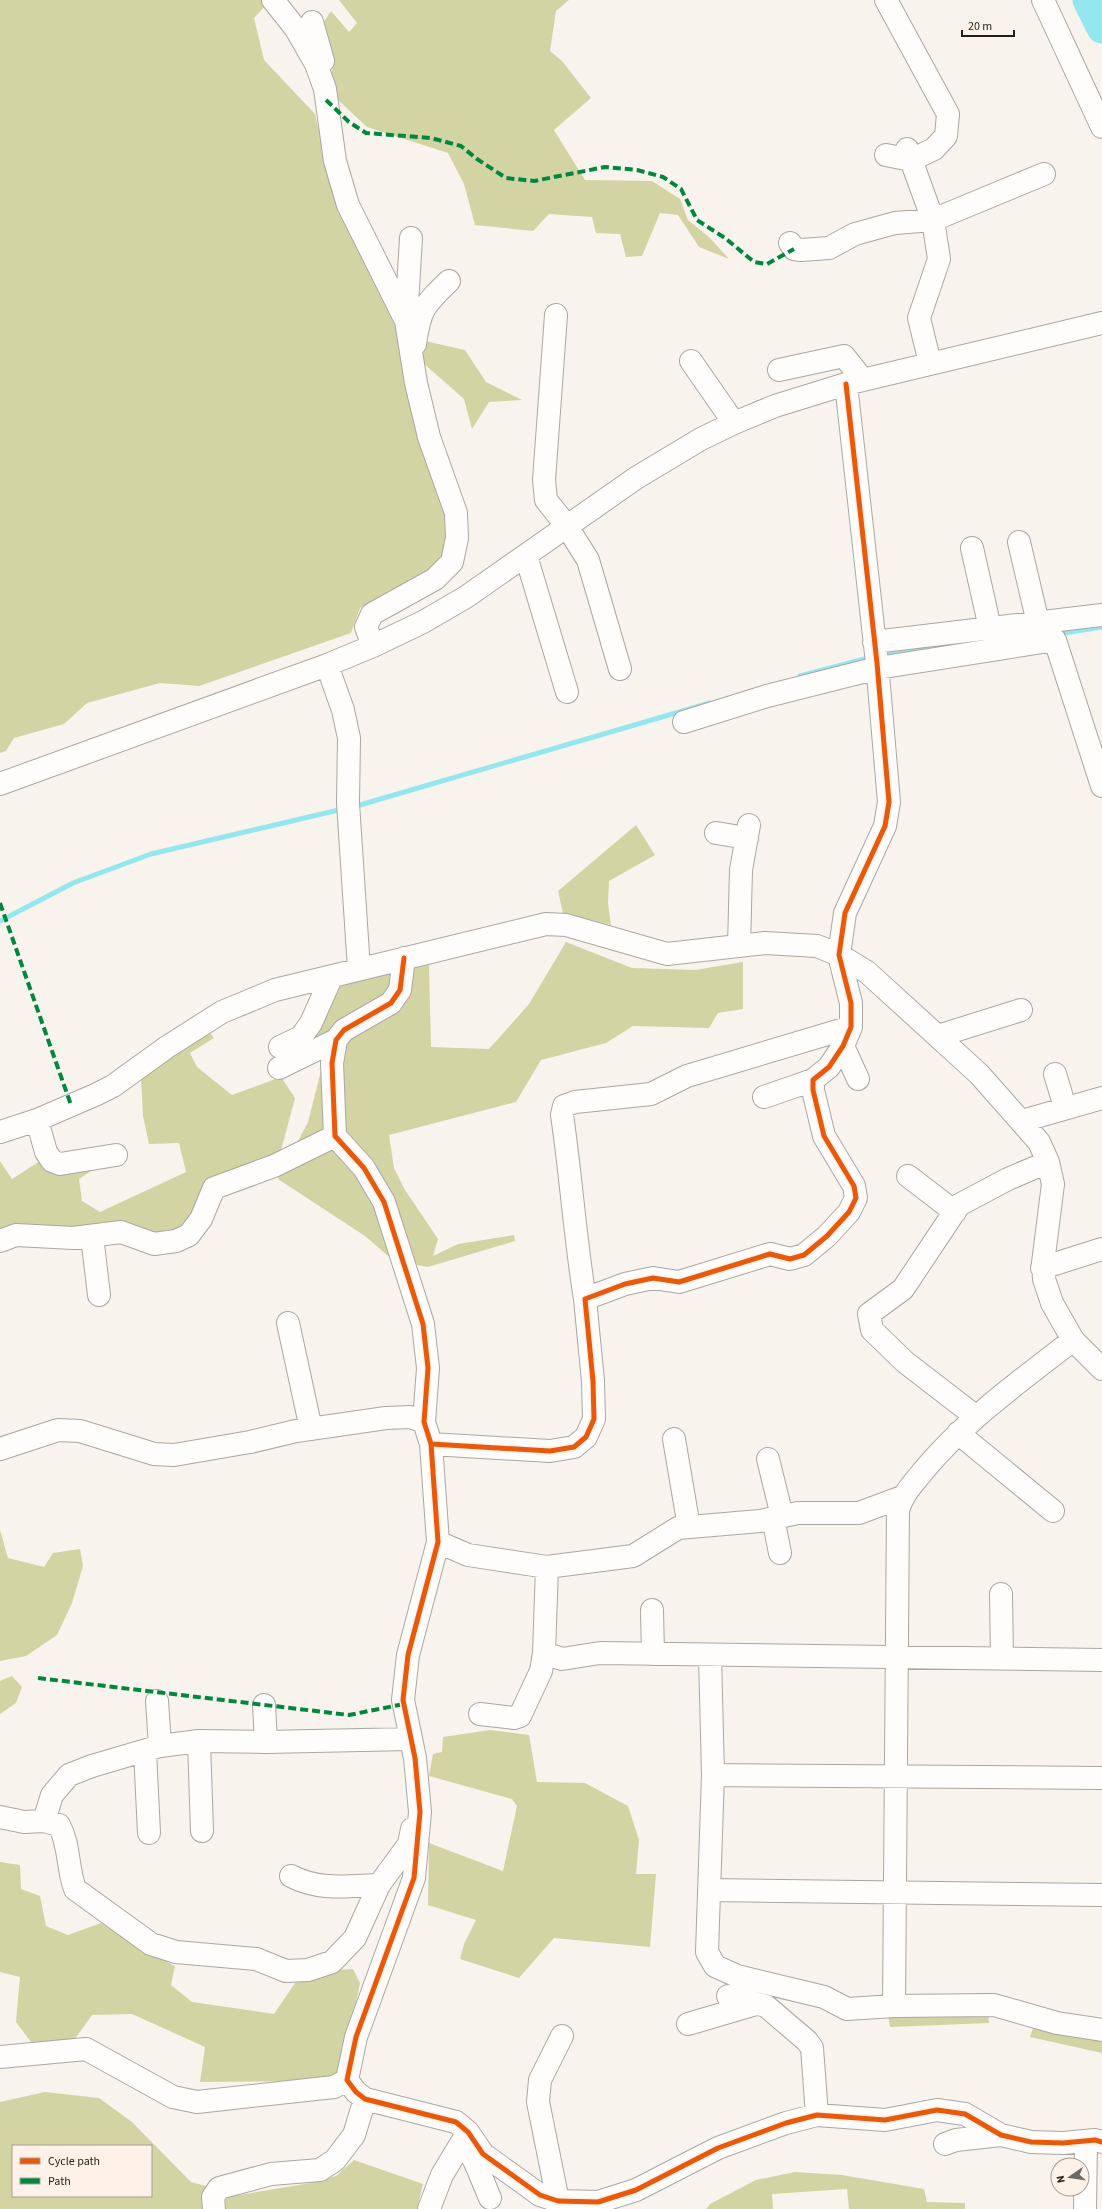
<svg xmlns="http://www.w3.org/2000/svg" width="1102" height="2209" font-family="'Source Sans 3',sans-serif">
	<rect width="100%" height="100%" fill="#f9f3ed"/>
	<!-- forest -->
	<path fill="#d2d4a3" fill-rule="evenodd" d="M 0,0 L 262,0 L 265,6 L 254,18 L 264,60 L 315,114 L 329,175 L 398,325 L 448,517 L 445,558 L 425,577 L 360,608 L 351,633 L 199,686 L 160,683 L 87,703 L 64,724 L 14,738 L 6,751 L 0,753 Z
		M 339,0 L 569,0 L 556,11 L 550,51 L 562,61 L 591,98 L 554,130 L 585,180 L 652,181 L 680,199 L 688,220 L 710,238 L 729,259 L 699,247 L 678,215 L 660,213 L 642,256 L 626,257 L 620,234 L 596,233 L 592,217 L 549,214 L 533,231 L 475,225 L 464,184 L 448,153 L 367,127 L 337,99 L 329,80 L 335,61 L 323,23 L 331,11 L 349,32 L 357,23 Z
		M 425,341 L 465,350 L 486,382 L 522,400 L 489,402 L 472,429 L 464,399 L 422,362 Z
		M 636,825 L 655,855 L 609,881 L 608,903 L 611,925 L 563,913 L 558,891 Z
		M 566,942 L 632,968 L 695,970 L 743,962 L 743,1009 L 718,1013 L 709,1028 L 633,1026 L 606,1043 L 541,1060 L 516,1102 L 389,1135 L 394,1168 L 405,1190 L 438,1239 L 433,1256 L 458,1244 L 514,1235 L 515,1241 L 428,1267 L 394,1261 L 365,1236 L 278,1179 L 308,1122 L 323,1063 L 311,1039 L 336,985 L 371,975 L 429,965 L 431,1047 L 489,1049 L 529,1004 Z
		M 208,1030 L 214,1038 L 190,1053 L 197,1067 L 232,1095 L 281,1077 L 295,1098 L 280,1154 L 203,1184 L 189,1223 L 173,1234 L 0,1231 L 0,1161 L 12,1179 L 40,1161 L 52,1173 L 96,1168 L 79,1179 L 82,1201 L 100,1212 L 186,1172 L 179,1143 L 149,1144 L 143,1116 L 141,1077 Z
		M 0,1530 L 8,1558 L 44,1567 L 53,1553 L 80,1549 L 83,1566 L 72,1603 L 57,1635 L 26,1656 L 0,1661 Z
		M 12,1676 L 22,1687 L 16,1703 L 0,1714 L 0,1681 Z
		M 490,1730 L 529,1735 L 537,1782 L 585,1783 L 628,1806 L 639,1840 L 636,1874 L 656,1874 L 650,1947 L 554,1938 L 519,1978 L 460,1959 L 464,1944 L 476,1920 L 428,1905 L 429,1843 L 503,1871 L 517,1806 L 512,1799 L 429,1776 L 433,1754 L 442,1752 L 443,1737 Z
		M 0,1862 L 20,1865 L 21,1889 L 40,1896 L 46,1926 L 68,1935 L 101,1923 L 138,1948 L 175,1966 L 171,1985 L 192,2002 L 274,2014 L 295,1983 L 337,1970 L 353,1969 L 360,1983 L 341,2074 L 324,2081 L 200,2082 L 205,2047 L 132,2014 L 92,2015 L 72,2043 L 31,2042 L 16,2022 L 20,1977 L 0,1972 Z
		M 988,2014 L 989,2023 L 890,2027 L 888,2015 Z
		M 1034,2025 L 1102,2039 L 1102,2053 L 1030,2037 Z
		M 45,2092 L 99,2098 L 132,2122 L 191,2182 L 239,2195 L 310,2183 L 336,2176 L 354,2160 L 423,2184 L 417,2209 L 0,2209 L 0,2102 ZM 13,2146 L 151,2146 L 151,2196 L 13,2196 Z
		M 795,2172 L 842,2175 L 924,2189 L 927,2202 L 965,2203 L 965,2209 L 849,2209 L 847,2189 L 772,2194 L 773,2209 L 706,2209 L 710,2204 L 756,2180 Z"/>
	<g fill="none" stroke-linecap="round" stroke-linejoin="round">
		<!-- stream -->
		<path stroke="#94e6ef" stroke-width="5" d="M 1058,634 L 1102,627
			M 881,655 L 945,647
			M 800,676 L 872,657
			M 353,807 L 710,703
			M 0,921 L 73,883 L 151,854 L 343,809"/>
		<!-- river -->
		<path stroke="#94e6ef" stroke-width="31" d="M 1088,0 L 1102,28"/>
		<!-- minor casing -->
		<g stroke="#aca6a1" stroke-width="24">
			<path id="minor" d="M 273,0 L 296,29 L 316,64 L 325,89 L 335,161 L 348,205 L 406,321 L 416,383 L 429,437 L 456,513 L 457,538 L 452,562 L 435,579 L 372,614 L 366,627 L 373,646
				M 1043,0 L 1102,127
				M 312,22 L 323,61
				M 907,149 L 933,220 L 939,259 L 919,318 L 930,363
				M 886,155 L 911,160 L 934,149 L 946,136 L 948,114 L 886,0
				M 790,243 L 794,249 L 801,250 L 829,248 L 855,234 L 895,223 L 933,220 L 1044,174
				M 556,315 L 544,480 L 546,500 L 566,525 L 588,560 L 620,669
				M 406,321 L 411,238
				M 415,344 C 420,309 424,305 449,281
				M 691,361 L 734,423
				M 779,370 L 844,356 L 863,380
				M 1019,542 L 1038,623
				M 972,548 L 990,628
				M 526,556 L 567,692
				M 874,642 L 1102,615
				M 327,665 L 343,710 L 349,738 L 348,803 L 359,969
				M 684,722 L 767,696 L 878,668 L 1055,640 L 1102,786
				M 0,784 L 327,665 L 373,646 L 423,622 L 466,597 L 636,478 L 701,439 L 734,423 L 775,406 L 846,384 L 1102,323
				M 716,833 L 747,838
				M 739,946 L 741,870 L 749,825
				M 404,958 L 400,990 L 391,1003 L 344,1030 L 336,1040 L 332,1063 L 335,1136 L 364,1168 L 384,1202 L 423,1324 L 428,1368 L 424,1422 L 431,1444 L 438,1542 L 408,1655 L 403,1700 L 415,1758 L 420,1812 L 414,1878 L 356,2037 L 347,2080 L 356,2092 L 365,2099 L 456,2122 L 468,2132 L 483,2154 L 540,2195 L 558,2201 L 598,2202 L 636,2190 L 718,2148 L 786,2123 L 817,2115 L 885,2120 L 937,2110 L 965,2114 L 1001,2135 L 1031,2142 L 1063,2143 L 1095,2140 L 1102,2142
				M 938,1036 L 1021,1010
				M 843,1046 L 858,1079
				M 280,1047 L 301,1037 L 311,1023 L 331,978
				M 279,1068 L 336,1040
				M 1055,1074 L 1065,1107
				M 764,1097 L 813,1080
				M 37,1120 L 46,1152 L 52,1161 L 60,1164 L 116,1155
				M 1022,1121 L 1102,1098
				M 0,1132 L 37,1120 L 95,1095 L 113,1086 L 167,1047 L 222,1012 L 275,990 L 546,924 L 566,925 L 667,954 L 765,943 L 817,946 L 839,955 L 867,972 L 979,1074 L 1039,1142 L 1048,1162 L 1053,1184 L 1043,1263 L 1044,1279 L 1052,1303 L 1073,1340 L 1102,1369
				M 908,1176 L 955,1212
				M 92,1236 L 99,1295
				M 0,1241 L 16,1235 L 73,1238 L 121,1232 L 154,1244 L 176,1241 L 189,1235 L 201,1219 L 214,1188 L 274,1166 L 335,1136
				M 1042,1268 L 1102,1249
				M 585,1299 C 575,1238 571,1176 562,1115 L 564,1106 L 575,1102 L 651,1094 L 687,1076 L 851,1027
				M 288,1323 L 311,1429
				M 975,1416 L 905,1362 L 872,1330 L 869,1314 L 903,1289 L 959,1205 L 1008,1179 L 1048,1162
				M 958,1433 L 1053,1511
				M 674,1439 L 689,1527
				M 431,1444 L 550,1451 L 574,1447 L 586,1437 L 594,1419 L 593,1381 L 585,1299 L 625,1284 L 653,1278 L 679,1282 L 770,1254 L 790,1259 L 804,1255 L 827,1236 L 849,1212 L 856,1198 L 854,1186 L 824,1136 L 813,1090 L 813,1080 L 829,1067 L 843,1046 L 851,1027 L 851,1003 L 839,955 L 845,913 L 885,826 L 889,802 L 877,663 L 846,384
				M 0,1449 L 58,1430 L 80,1431 L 154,1454 L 174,1455 L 250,1442 L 296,1431 L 386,1418 L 410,1417 L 424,1422
				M 768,1459 L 782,1516
				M 773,1518 L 780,1553
				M 438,1542 L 468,1555 L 547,1567 L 633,1556 L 678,1528 L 760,1521 L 798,1513 L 859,1513 L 902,1497
				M 547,1567 L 544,1653 L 562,1659 L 600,1653 L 1102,1660
				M 1001,1594 L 1002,1659
				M 652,1610 L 653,1654
				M 710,1655 L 713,1775 L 707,1952 L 715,1966 L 737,1976 L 824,1997 L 847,2009 L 894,2006 L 994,2005 L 1057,2023 L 1102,2030
				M 157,1701 L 160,1746
				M 264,1705 L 266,1742
				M 480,1714 L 514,1718 L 520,1716 L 541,1671 L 544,1653
				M 199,1741 L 202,1831
				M 145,1751 L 149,1833
				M 713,1775 L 1102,1778
				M 0,1817 L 24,1822 L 44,1821 L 59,1825 C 70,1845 67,1868 75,1889 L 151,1944 L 176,1952 L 256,1959 L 286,1971 L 308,1970 L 332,1962 L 355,1938 L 379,1885
				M 44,1821 L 52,1795 L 69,1775 L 92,1766 L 160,1746 L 199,1741 L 266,1742 L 410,1739
				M 291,1876 C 320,1891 347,1886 379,1885 L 409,1844 L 412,1829
				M 710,1890 L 1102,1895
				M 728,1996 L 766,2006 L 807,2041 L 812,2048 L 817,2115
				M 894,2006 L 898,1510 C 903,1493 914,1483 924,1470 C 968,1418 1019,1382 1073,1340
				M 688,2024 L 756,2004
				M 0,2057 L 86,2049 L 173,2097 L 197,2102 L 334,2087 L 347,2080
				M 464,2144 L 474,2160 L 490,2198
				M 945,2144 L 956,2140 L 1001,2135
				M 558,2201 L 538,2102 L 540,2080 L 562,2036
				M 214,2209 L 213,2197 L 219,2188 L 271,2174 L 320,2170 L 335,2160 L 354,2135 L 365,2099
				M 429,2209 L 442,2175 L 468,2132
				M 1085,2209 L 1086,2141"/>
		</g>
		<!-- minor -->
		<use href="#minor" stroke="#fefdfc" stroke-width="22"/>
		<!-- quiet -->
		<path stroke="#00873e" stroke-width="4" stroke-dasharray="8 4" stroke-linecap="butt" d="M 326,100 L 349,122 L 366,133 L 431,138 L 461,146 L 477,159 L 506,178 L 534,181 L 605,167 L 637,170 L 663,177 L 681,189 L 697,220 L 725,238 L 754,262 L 767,264 L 794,249
			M 0,903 L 71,1105
			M 38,1678 L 349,1715 L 404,1704"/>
		<!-- cycleway casing -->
		<g stroke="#fef2e8" stroke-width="8">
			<path id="cycleway" d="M 404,958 L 400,990 L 391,1003 L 344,1030 L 336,1040 L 332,1063 L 335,1136 L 364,1168 L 384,1202 L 423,1324 L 428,1368 L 424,1422 L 431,1444 L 438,1542 L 408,1655 L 403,1700 L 415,1758 L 420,1812 L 414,1878 L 356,2037 L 347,2080 L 356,2092 L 365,2099 L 456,2122 L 468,2132 L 483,2154 L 540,2195 L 558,2201 L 598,2202 L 636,2190 L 718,2148 L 786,2123 L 817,2115 L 885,2120 L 937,2110 L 965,2114 L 1001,2135 L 1031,2142 L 1063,2143 L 1095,2140 L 1102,2142
				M 431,1444 L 550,1451 L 574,1447 L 586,1437 L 594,1419 L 593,1381 L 585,1299 L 625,1284 L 653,1278 L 679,1282 L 770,1254 L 790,1259 L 804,1255 L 827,1236 L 849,1212 L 856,1198 L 854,1186 L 824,1136 L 813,1090 L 813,1080 L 829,1067 L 843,1046 L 851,1027 L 851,1003 L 839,955 L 845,913 L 885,826 L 889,802 L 877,663 L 846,384"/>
		</g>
		<!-- cycleway -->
		<use href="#cycleway" stroke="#e8590c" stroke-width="5"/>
	</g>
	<!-- legend -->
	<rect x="12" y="2145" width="140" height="52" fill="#fef2e8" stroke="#a79d95"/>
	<rect x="20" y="2158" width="20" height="6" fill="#e8590c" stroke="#a79d95"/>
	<text x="48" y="2165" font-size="12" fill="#251e18">Cycle path</text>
	<rect x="20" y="2178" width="20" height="6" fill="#00873e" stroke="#a79d95"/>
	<text x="48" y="2185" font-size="12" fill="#251e18">Path</text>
	<!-- north arrow -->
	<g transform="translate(1070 2177) rotate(257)"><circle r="19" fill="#fef2e8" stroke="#a79d95"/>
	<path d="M0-3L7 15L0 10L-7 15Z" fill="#6f6963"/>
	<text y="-6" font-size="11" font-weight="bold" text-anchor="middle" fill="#251e18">N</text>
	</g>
	<!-- scale -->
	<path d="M962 30v6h52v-6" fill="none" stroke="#251e18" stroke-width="2"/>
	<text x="968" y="30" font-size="12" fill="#251e18" stroke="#fef2e8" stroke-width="3" paint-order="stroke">20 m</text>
</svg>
